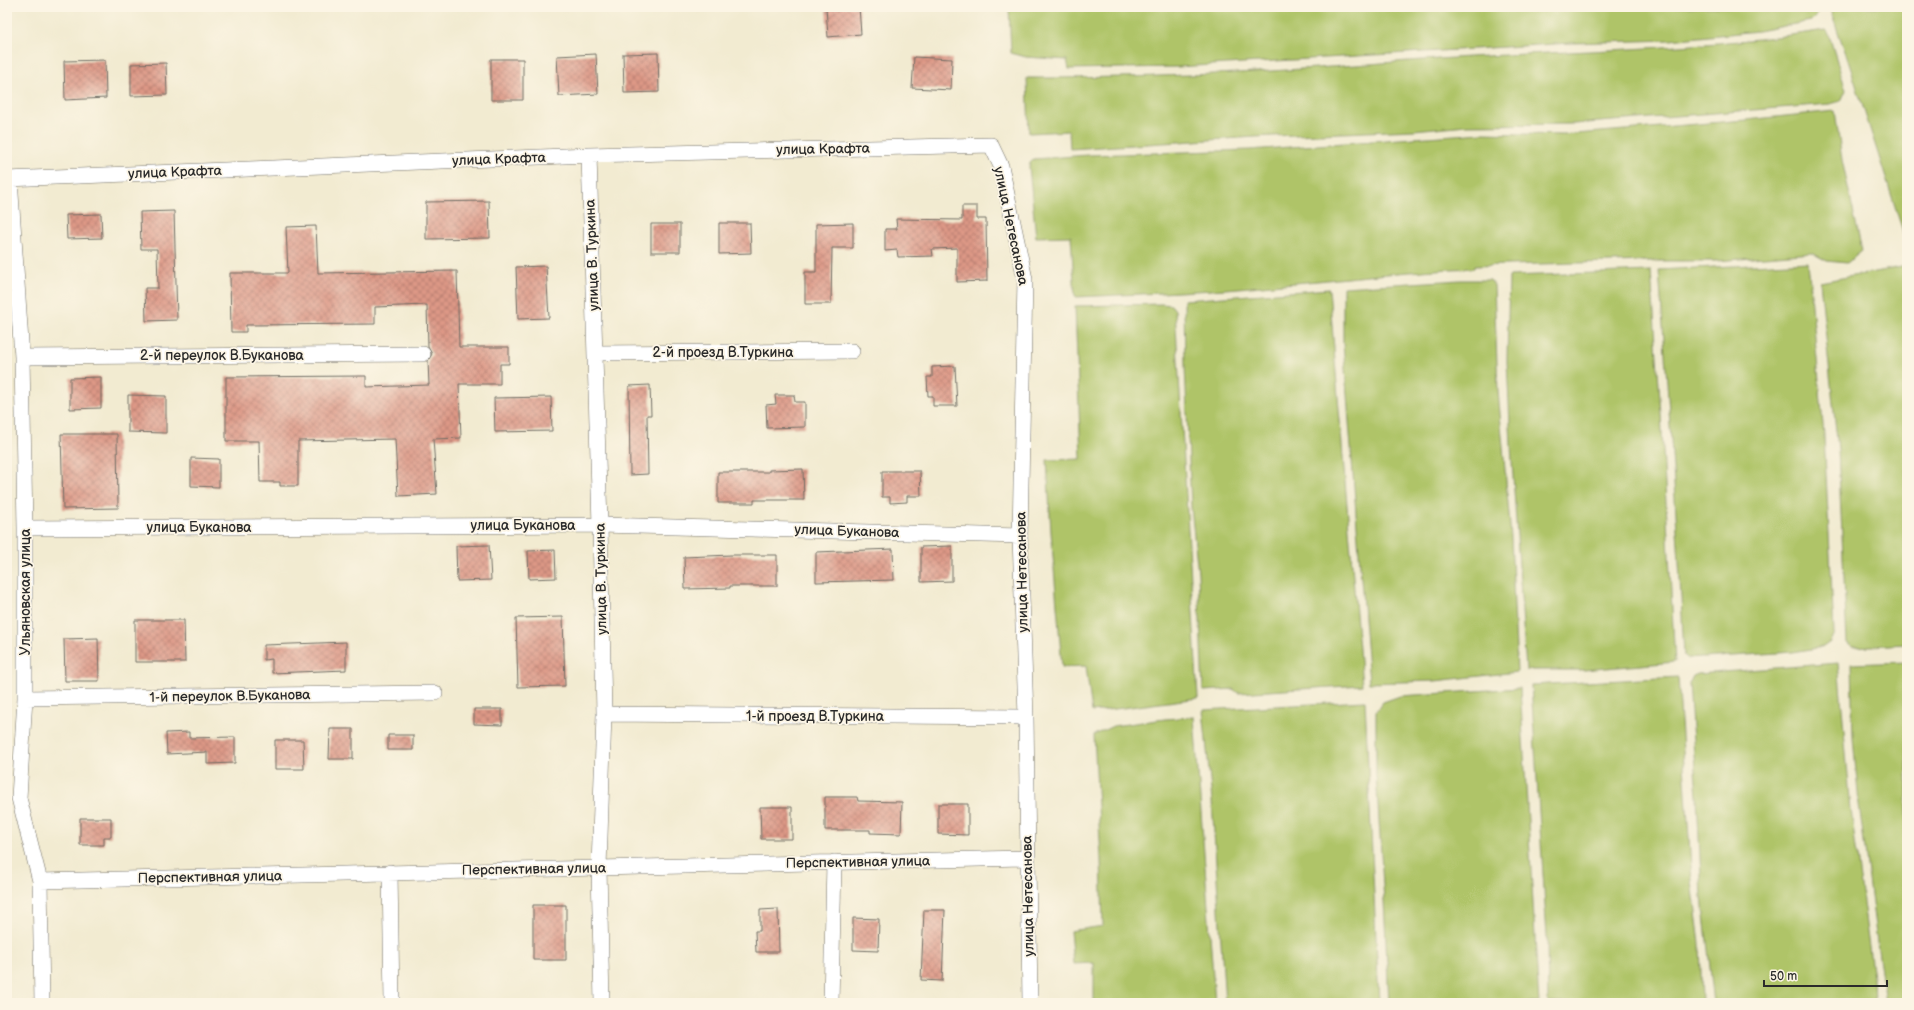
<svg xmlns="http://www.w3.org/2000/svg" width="1914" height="1010" font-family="'Balsamiq Sans',sans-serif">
	<defs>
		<pattern id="building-cross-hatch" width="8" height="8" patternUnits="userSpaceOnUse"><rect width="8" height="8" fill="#dd9886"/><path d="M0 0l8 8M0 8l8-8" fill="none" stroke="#b37c6e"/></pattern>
	</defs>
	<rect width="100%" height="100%" fill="#fcf5e5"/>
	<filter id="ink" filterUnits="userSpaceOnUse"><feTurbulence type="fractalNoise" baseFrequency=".025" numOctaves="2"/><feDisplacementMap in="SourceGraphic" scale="8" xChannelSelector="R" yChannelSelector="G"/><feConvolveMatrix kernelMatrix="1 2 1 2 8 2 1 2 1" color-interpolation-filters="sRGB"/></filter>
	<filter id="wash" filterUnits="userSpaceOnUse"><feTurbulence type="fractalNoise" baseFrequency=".012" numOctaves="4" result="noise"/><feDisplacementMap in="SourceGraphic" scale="16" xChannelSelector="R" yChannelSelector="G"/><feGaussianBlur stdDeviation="0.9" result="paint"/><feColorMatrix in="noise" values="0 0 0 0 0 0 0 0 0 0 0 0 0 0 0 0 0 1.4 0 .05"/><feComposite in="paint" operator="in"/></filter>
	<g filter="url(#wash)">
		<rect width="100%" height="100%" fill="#f2ebd1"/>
		<!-- green -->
		<path fill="#afc468" stroke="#6d784a" d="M 1009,7 L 1820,7 L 1821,11 L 1811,21 L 1758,31 L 1670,40 L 1571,43 L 1178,67 L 1069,69 L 1067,60 L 1026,57 L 1011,53 Z
			M 1829,7 L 1907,7 L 1907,244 L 1846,54 Z
			M 1825,30 L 1828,32 L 1846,90 L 1841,101 L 1830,104 L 1574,124 L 1467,125 L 1414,130 L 1271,136 L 1070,149 L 1069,131 L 1029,133 L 1027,78 C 1103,78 1180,76 1256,72 C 1327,68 1398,61 1469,57 C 1588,50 1707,49 1825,30 Z
			M 1835,111 L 1842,160 L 1862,251 L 1847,263 L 1827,261 L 1812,253 L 1717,261 L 1646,261 L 1474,266 L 1474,268 C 1410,270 1347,279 1283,284 C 1214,291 1144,294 1075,297 L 1071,236 L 1036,237 L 1029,167 L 1030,163 L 1034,159 L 1088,155 L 1249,150 L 1482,133 L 1564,135 L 1746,120 Z
			M 1808,262 L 1824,435 L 1834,633 L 1830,642 L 1823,647 L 1793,652 L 1687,659 L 1684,656 C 1678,527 1668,399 1659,270 Z
			M 1907,266 L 1907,644 L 1852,647 L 1847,643 L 1838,449 L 1820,282 Z
			M 1651,271 L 1661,414 L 1675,662 L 1584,670 L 1526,670 L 1511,446 L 1507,361 L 1509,277 L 1510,276 Z
			M 1461,280 L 1490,280 L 1494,285 L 1498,391 L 1511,537 L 1517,672 L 1435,681 L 1369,683 L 1343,343 L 1343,287 Z
			M 1329,289 L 1362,685 L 1238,693 L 1233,689 L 1203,691 L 1198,573 L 1191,507 L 1185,366 L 1184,300 Z
			M 1162,304 L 1171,305 L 1175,310 L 1198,698 L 1092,712 L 1086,666 L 1062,667 L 1051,532 L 1047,460 L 1081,459 L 1075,306 Z
			M 1907,662 L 1907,1003 L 1885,1003 L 1859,804 L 1853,738 L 1851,664 Z
			M 1838,663 L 1851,810 L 1873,978 L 1874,1003 L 1714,1003 L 1702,897 L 1697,797 L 1689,684 L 1693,676 L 1698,674 Z
			M 1678,677 L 1692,881 L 1700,944 L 1702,1003 L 1548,1003 L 1547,937 L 1531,685 Z
			M 1520,688 L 1539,1003 L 1389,1003 L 1384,901 L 1376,773 L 1376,711 L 1383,702 L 1400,696 Z
			M 1365,701 L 1379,1003 L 1225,1003 L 1212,801 L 1203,710 Z
			M 1194,717 L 1215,1003 L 1094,1003 L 1094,963 L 1073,964 L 1070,931 L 1103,926 L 1101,859 L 1094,735 L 1113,726 L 1165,719 Z"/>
		<g id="blocks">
			<!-- building -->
			<path fill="url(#building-cross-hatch)" d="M 826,7 L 859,7 L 861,34 L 828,37 Z
				M 658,53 L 659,92 L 624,93 L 623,54 Z
				M 596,54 L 598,94 L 559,96 L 557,56 Z
				M 914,57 L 952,59 L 951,90 L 912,88 Z
				M 491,59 L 523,59 L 523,100 L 491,100 Z
				M 105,60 L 106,98 L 65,100 L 64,61 Z
				M 166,63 L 167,95 L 131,96 L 131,64 Z
				M 489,201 L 490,238 L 426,239 L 426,202 Z
				M 962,206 L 977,206 L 977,219 L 986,219 L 987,281 L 957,282 L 957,248 L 932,249 L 933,256 L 898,257 L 897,250 L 885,251 L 885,229 L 897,229 L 896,219 L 962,220 Z
				M 174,211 L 177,320 L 146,321 L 145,288 L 158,288 L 157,249 L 141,249 L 140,212 Z
				M 101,214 L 102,238 L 67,239 L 66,215 Z
				M 719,223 L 750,223 L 751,253 L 719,254 Z
				M 853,223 L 853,248 L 832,248 L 831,304 L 805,304 L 805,272 L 816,272 L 816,224 Z
				M 651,224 L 680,224 L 680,252 L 651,252 Z
				M 316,226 L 318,273 L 457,271 L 459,347 L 509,347 L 509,364 L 500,364 L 500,384 L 459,384 L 461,438 L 433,439 L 437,494 L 398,496 L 395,439 L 298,441 L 298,486 L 280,486 L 280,482 L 260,482 L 259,441 L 226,441 L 226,377 L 366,376 L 366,387 L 429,385 L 428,361 L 432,354 L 428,347 L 427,305 L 375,307 L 375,324 L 246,325 L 246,332 L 231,332 L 230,273 L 288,273 L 286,227 Z
				M 546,266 L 549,318 L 518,319 L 516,267 Z
				M 955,366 L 957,406 L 933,406 L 933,396 L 928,396 L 927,377 L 932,377 L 932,367 Z
				M 101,377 L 101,408 L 70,409 L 70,378 Z
				M 650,385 L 651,415 L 647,415 L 648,474 L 630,475 L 629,386 Z
				M 128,395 L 166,396 L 166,433 L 128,432 Z
				M 775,395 L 794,395 L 795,402 L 805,402 L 805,427 L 767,428 L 766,405 L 776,404 Z
				M 551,397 L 552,431 L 495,432 L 494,398 Z
				M 61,434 L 117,434 L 118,508 L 63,509 Z
				M 191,458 L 219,459 L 219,487 L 191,486 Z
				M 803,469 L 804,500 L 754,500 L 754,503 L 718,503 L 718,472 L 769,472 L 769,470 Z
				M 882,471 L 920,471 L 921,496 L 907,496 L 907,502 L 890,503 L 890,497 L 882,497 Z
				M 489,545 L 491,580 L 457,581 L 456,546 Z
				M 952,546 L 952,581 L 921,582 L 921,547 Z
				M 893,549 L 894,580 L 816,582 L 816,552 Z
				M 555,550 L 556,578 L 529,579 L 528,551 Z
				M 731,555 L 777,555 L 777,586 L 730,586 L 730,588 L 685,589 L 684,557 Z
				M 563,617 L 565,686 L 518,687 L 516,618 Z
				M 135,620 L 184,620 L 185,662 L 135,662 Z
				M 98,638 L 99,681 L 65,681 L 64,639 Z
				M 346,642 L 346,670 L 272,673 L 272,659 L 264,660 L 264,645 Z
				M 474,709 L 502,709 L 502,725 L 474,724 Z
				M 330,729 L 353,729 L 353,759 L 329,759 Z
				M 189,732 L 189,738 L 235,737 L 235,763 L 207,764 L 207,752 L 167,754 L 166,733 Z
				M 388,735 L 413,735 L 413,750 L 388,750 Z
				M 275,740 L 303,740 L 304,769 L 275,769 Z
				M 825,797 L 857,797 L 858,801 L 902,802 L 901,834 L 870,833 L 870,830 L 825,830 Z
				M 938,804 L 968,804 L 968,835 L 938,834 Z
				M 760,807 L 792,807 L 792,839 L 761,839 Z
				M 80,818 L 111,818 L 111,837 L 104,837 L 104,845 L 80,845 Z
				M 533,905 L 566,905 L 566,960 L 533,960 Z
				M 778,909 L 779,952 L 756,952 L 755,931 L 760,931 L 760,910 Z
				M 924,910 L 945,910 L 942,981 L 921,980 Z
				M 853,918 L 879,919 L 878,951 L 853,950 Z"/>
		</g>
	</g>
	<g filter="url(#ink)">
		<use href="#blocks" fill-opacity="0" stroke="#716e65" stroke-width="1"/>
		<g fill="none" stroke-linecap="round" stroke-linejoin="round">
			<!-- minor casing -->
			<g stroke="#716e65" stroke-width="16">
				<path id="minor" d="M 589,155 L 600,525 L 604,714 L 599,868 L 602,1003
					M 7,179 L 589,155 L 991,145 L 1001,166 L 1025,279 L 1020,536 L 1026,717 L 1030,1003
					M 10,179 L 22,357 L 25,528 L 25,698 L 19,798 L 40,881 L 42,1003
					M 595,353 L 852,351
					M 22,357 L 423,354
					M 25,528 L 600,525 L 1020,536
					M 25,698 L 435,693
					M 604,714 L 1026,717
					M 390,872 L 392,1003
					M 40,881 L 1028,858
					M 831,1003 L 834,862"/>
			</g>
			<!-- minor -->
			<use href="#minor" stroke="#fff" stroke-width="15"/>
		</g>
	</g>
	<g text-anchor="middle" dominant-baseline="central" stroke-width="3.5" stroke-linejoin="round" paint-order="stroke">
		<!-- street labels -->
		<g font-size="14" fill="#2b2b2b" stroke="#fcf5e5">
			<text transform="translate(823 149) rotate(-1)">улица Крафта</text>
			<text transform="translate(499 159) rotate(-2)">улица Крафта</text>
			<text transform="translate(175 172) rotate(-2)">улица Крафта</text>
			<text transform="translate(1011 226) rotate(78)">улица Нетесанова</text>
			<text transform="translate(592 255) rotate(-92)">улица В. Туркина</text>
			<text x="723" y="352">2-й проезд В.Туркина</text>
			<text x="222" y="355">2-й переулок В.Буканова</text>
			<text x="523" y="525">улица Буканова</text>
			<text x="199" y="527">улица Буканова</text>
			<text transform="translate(847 531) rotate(2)">улица Буканова</text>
			<text transform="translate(1022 572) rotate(-91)">улица Нетесанова</text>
			<text transform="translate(601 579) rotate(-91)">улица В. Туркина</text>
			<text transform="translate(25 592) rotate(-90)">Ульяновская улица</text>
			<text transform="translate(230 696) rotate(-1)">1-й переулок В.Буканова</text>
			<text x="815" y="716">1-й проезд В.Туркина</text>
			<text transform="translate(858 862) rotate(-1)">Перспективная улица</text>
			<text transform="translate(534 869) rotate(-1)">Перспективная улица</text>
			<text transform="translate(210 877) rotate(-1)">Перспективная улица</text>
			<text transform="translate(1028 896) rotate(-91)">улица Нетесанова</text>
		</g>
	</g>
	<!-- margin -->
	<rect width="1914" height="1010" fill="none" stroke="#fcf5e5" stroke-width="24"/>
	<!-- scale -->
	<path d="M1764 980v6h123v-6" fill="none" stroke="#2b2b2b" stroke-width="2"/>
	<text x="1770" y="980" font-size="12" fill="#2b2b2b" stroke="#fcf5e5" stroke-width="3" paint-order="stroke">50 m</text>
</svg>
